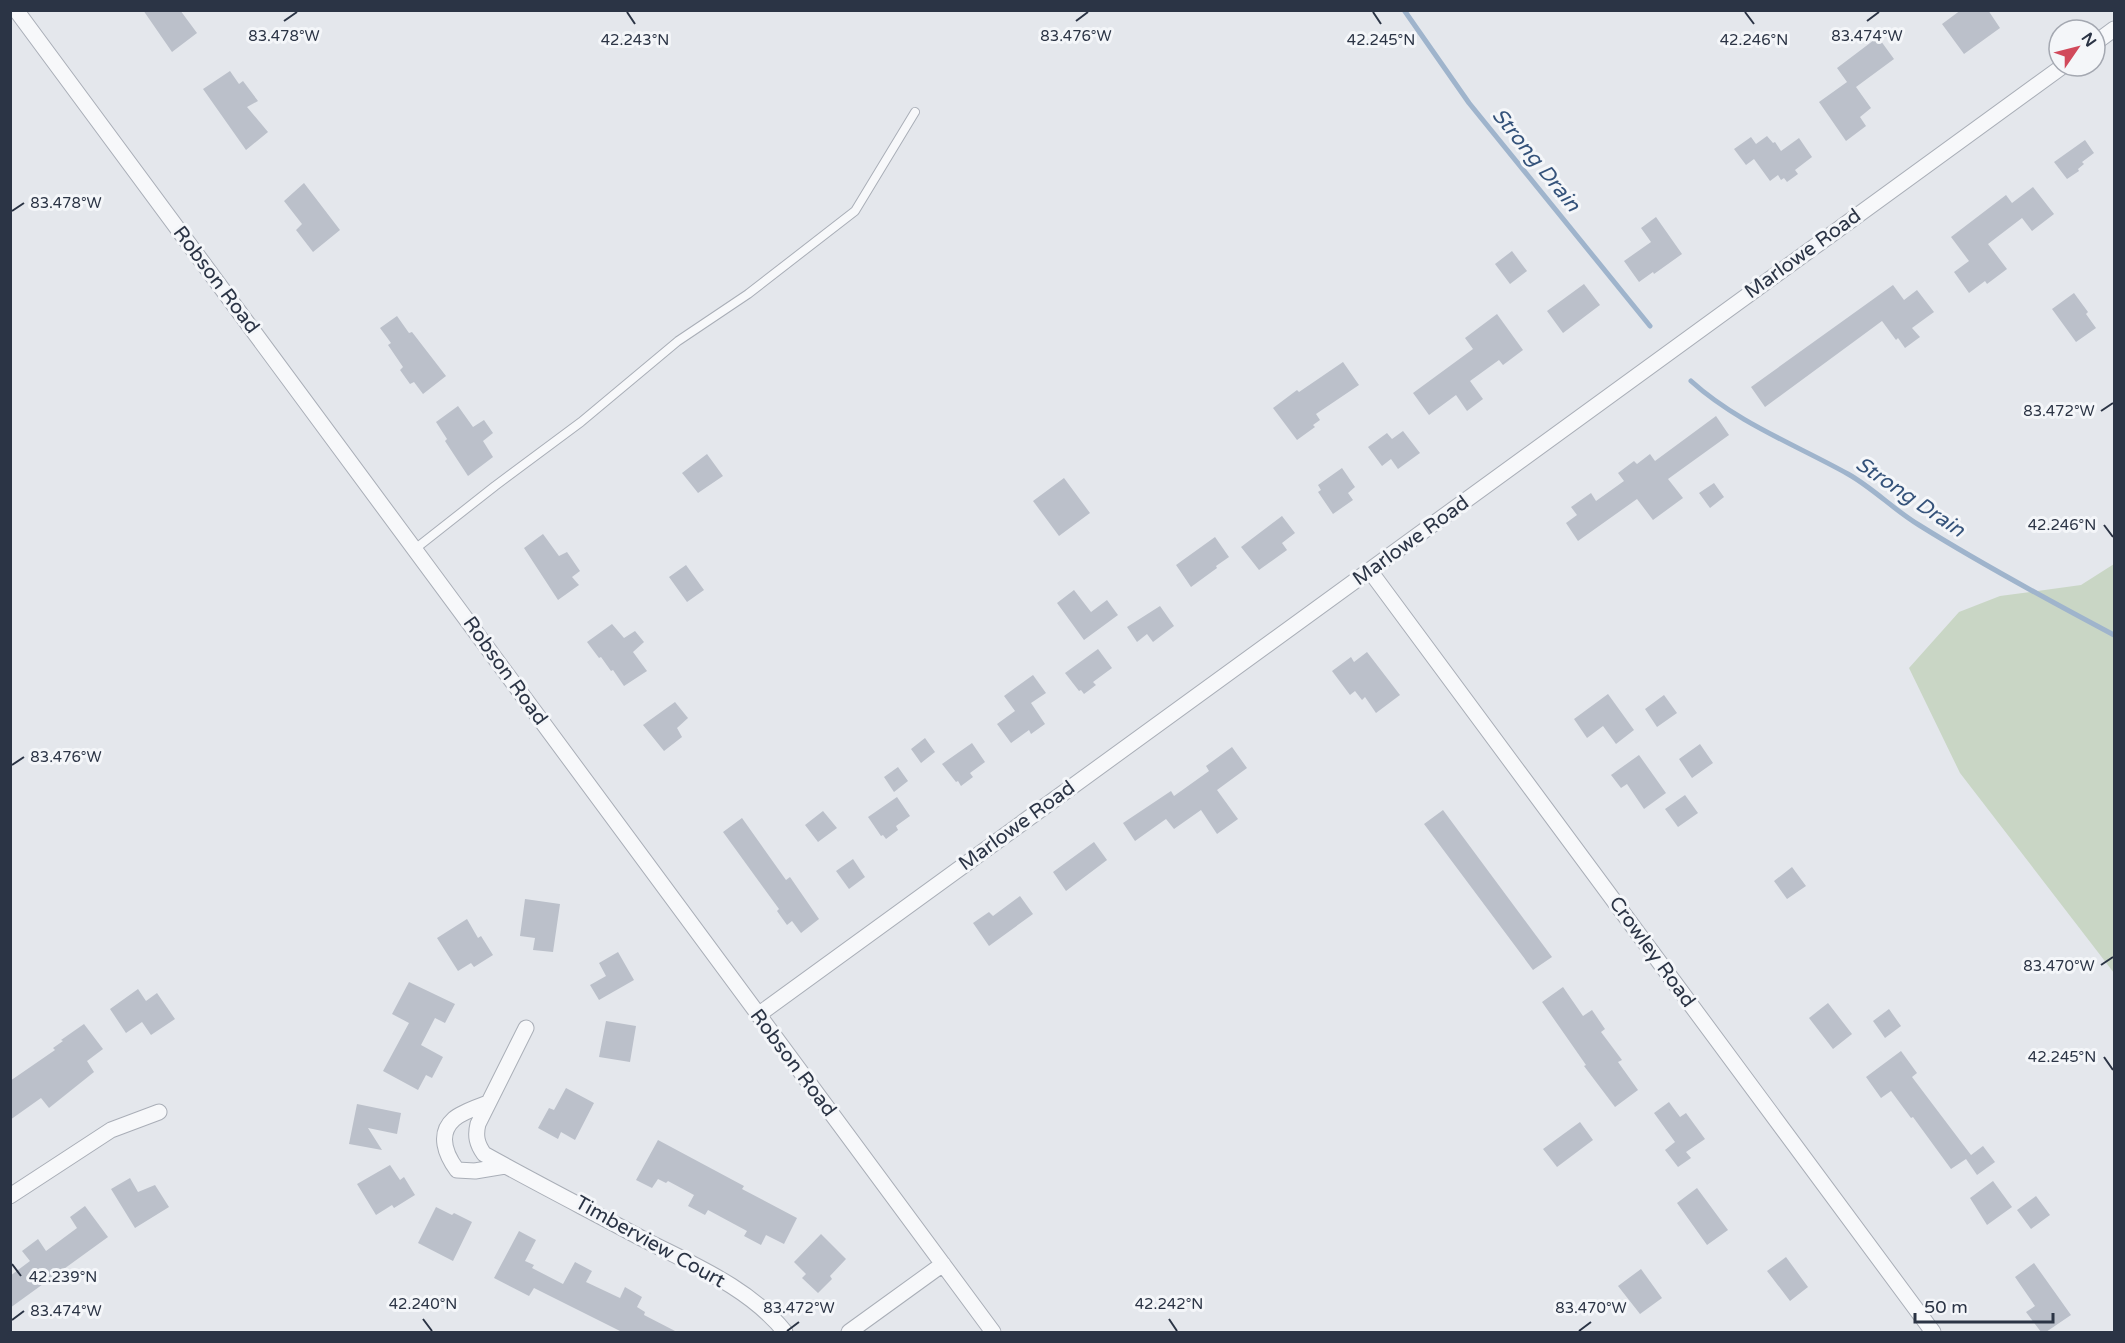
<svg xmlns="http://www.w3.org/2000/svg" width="2125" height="1343" font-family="'Varela Round',sans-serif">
	<rect width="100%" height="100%" fill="#e4e7ec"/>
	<!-- green -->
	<path fill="#c9d6c5" d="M 2114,564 L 2114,973 L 1960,773 L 1909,668 L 1959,612 L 2000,596 L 2081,585 Z"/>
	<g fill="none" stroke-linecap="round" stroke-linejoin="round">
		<!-- stream -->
		<path stroke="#9fb4cc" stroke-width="5" d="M 1404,10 L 1469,103 L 1650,326
			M 1691,381 C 1736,422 1796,445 1848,474 C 1873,488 1894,510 1919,525 C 1983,565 2048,600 2114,635"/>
	</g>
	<!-- building -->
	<path fill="#bbc0ca" d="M 143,10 L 180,10 L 197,33 L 172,52 Z
		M 1961,10 L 1988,10 L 2000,28 L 1964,54 L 1942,24 Z
		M 1878,37 L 1894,59 L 1856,87 L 1871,108 L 1860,117 L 1866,126 L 1846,141 L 1819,102 L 1847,82 L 1837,68 Z
		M 230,71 L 239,84 L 243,81 L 258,101 L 247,107 L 268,132 L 246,150 L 203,89 Z
		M 1767,136 L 1773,143 L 1775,142 L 1781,151 L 1799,138 L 1812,157 L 1795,170 L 1798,174 L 1787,182 L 1784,178 L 1781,180 L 1778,175 L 1770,181 L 1754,159 L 1746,165 L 1734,149 L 1751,137 L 1756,144 Z
		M 2085,140 L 2094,153 L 2082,162 L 2084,164 L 2078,169 L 2079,171 L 2067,179 L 2054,162 Z
		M 304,183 L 340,230 L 313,252 L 296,230 L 302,224 L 284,201 Z
		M 2033,187 L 2054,214 L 2032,231 L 2022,218 L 1988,244 L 2007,269 L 1987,284 L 1985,281 L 1969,293 L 1954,272 L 1969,261 L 1951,237 L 2006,195 L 2012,203 Z
		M 1656,217 L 1682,254 L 1654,274 L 1653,272 L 1639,282 L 1624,261 L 1651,242 L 1641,228 Z
		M 1512,251 L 1527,271 L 1510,284 L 1495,264 Z
		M 1584,284 L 1600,305 L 1563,333 L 1547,311 Z
		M 1893,285 L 1904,300 L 1917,290 L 1934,312 L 1912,328 L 1920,337 L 1905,348 L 1898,338 L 1896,340 L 1882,321 L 1765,407 L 1751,387 Z
		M 2074,293 L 2088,312 L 2086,314 L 2096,328 L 2076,342 L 2052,309 Z
		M 1497,314 L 1523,350 L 1503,365 L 1499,360 L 1470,381 L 1483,399 L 1467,411 L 1456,395 L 1429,415 L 1413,393 L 1473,349 L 1465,338 Z
		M 397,316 L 409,333 L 412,332 L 446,376 L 423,394 L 414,382 L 410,384 L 400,370 L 403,367 L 388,345 L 391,343 L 380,328 Z
		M 1343,362 L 1359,385 L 1316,414 L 1320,420 L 1313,425 L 1315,427 L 1297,440 L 1273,408 L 1297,390 L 1299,392 Z
		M 458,406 L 473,427 L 484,420 L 493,433 L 483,441 L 493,457 L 468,476 L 445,441 L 447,439 L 436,422 Z
		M 1716,416 L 1729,435 L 1668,479 L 1683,498 L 1653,520 L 1637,499 L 1578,541 L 1566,523 L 1577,515 L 1571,507 L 1591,493 L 1596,501 L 1624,481 L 1618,473 L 1634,461 L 1637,464 L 1650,454 L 1655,461 Z
		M 1403,431 L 1420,453 L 1398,469 L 1391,459 L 1382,466 L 1368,447 L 1387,433 L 1392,439 Z
		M 707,454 L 723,476 L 698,493 L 682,473 Z
		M 1342,468 L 1355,487 L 1348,493 L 1353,500 L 1333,514 L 1318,492 L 1321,490 L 1318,485 Z
		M 1064,478 L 1090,513 L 1059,536 L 1033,501 Z
		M 1714,483 L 1724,497 L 1710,508 L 1699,493 Z
		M 1282,516 L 1295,533 L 1282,543 L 1287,550 L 1259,570 L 1241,547 Z
		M 543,534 L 559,556 L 567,552 L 580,571 L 572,577 L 579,585 L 558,600 L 524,548 Z
		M 1215,537 L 1229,557 L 1216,566 L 1217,568 L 1191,587 L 1176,565 Z
		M 686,565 L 704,590 L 687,602 L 669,577 Z
		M 1074,590 L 1091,612 L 1107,600 L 1118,615 L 1084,640 L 1057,603 Z
		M 1160,606 L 1174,626 L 1153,642 L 1147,634 L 1137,642 L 1127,627 Z
		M 612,624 L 624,638 L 635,631 L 644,642 L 633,652 L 647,671 L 624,686 L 613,670 L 611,671 L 601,657 L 599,658 L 587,642 Z
		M 1098,649 L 1112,668 L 1093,682 L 1096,685 L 1084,694 L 1081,690 L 1079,691 L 1065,673 Z
		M 1367,652 L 1400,695 L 1376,713 L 1365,697 L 1362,700 L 1355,691 L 1350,695 L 1332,671 L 1351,657 L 1354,662 Z
		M 1033,675 L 1046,693 L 1031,703 L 1045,724 L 1031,734 L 1029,730 L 1011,743 L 997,724 L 1015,711 L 1004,696 Z
		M 1608,694 L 1634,730 L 1616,744 L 1603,726 L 1587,738 L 1574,719 Z
		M 1664,695 L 1677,713 L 1657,727 L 1645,709 Z
		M 675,702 L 688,718 L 677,728 L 682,737 L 664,751 L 643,725 Z
		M 925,738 L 935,752 L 921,763 L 911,749 Z
		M 972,743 L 985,762 L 970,773 L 973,777 L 961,786 L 958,781 L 956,782 L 942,764 Z
		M 1700,744 L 1713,763 L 1692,778 L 1679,759 Z
		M 1232,747 L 1247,768 L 1217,790 L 1238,819 L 1217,834 L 1201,810 L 1174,829 L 1166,819 L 1135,841 L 1123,823 L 1171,791 L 1174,796 L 1209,771 L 1206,766 Z
		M 1639,755 L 1666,793 L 1644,809 L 1627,784 L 1621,788 L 1611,775 Z
		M 898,767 L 908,781 L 894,792 L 884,777 Z
		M 1685,795 L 1698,813 L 1678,827 L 1665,809 Z
		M 897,797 L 910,816 L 896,826 L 898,830 L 886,839 L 883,835 L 881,836 L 868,817 Z
		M 1443,810 L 1552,957 L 1533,970 L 1424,824 Z
		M 823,811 L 837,828 L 818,842 L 805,825 Z
		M 742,818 L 786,880 L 790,877 L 819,919 L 801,933 L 792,921 L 787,925 L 777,911 L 779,909 L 723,832 Z
		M 1094,842 L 1107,860 L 1066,891 L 1053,872 Z
		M 853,859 L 865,877 L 849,889 L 836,871 Z
		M 1792,867 L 1806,886 L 1787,899 L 1774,881 Z
		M 1020,896 L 1033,914 L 989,946 L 973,923 L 989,912 L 993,916 Z
		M 525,899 L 560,904 L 553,952 L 533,950 L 535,938 L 520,936 Z
		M 467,919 L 478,938 L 481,936 L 493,955 L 474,967 L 471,963 L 458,971 L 437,938 Z
		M 618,952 L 634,980 L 599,1000 L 590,985 L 606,976 L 599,963 Z
		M 409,982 L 455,1004 L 445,1023 L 435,1018 L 421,1045 L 443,1057 L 432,1078 L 426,1075 L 418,1090 L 383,1071 L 409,1023 L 392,1014 Z
		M 1563,987 L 1583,1016 L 1592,1010 L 1605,1029 L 1601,1032 L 1622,1060 L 1618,1062 L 1638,1090 L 1615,1107 L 1584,1066 L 1586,1065 L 1542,1002 Z
		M 138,989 L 146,1001 L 157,993 L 175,1019 L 151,1035 L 142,1022 L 126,1033 L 110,1009 Z
		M 1828,1003 L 1852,1034 L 1833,1049 L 1809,1018 Z
		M 1889,1009 L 1901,1026 L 1885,1038 L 1873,1021 Z
		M 606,1021 L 636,1026 L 630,1062 L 599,1057 Z
		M 84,1024 L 103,1049 L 87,1061 L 94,1072 L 49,1108 L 41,1098 L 10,1120 L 10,1081 L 55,1050 L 53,1048 L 63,1041 L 61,1040 Z
		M 1901,1051 L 1917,1073 L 1912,1077 L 1971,1155 L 1983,1146 L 1995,1162 L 1977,1175 L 1966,1159 L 1951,1169 L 1913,1117 L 1911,1118 L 1891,1091 L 1881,1098 L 1866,1077 Z
		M 566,1088 L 594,1103 L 575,1140 L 561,1132 L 558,1139 L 538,1128 L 549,1108 L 554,1110 Z
		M 1669,1102 L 1680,1117 L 1686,1113 L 1705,1139 L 1686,1152 L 1691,1158 L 1678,1167 L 1665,1150 L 1675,1142 L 1654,1113 Z
		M 357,1104 L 401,1113 L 397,1134 L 368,1128 L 382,1150 L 349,1144 Z
		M 1580,1122 L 1593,1140 L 1557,1167 L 1543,1149 Z
		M 658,1140 L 744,1186 L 742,1189 L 797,1218 L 784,1244 L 766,1235 L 761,1245 L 744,1236 L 747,1231 L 708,1210 L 705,1215 L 688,1206 L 694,1195 L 668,1181 L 666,1183 L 658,1179 L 652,1188 L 636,1180 Z
		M 390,1165 L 400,1180 L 404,1177 L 415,1195 L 394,1208 L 392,1205 L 376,1215 L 357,1184 Z
		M 130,1178 L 138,1192 L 155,1185 L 169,1207 L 135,1228 L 111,1189 Z
		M 1993,1181 L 2012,1207 L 1987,1225 L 1970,1198 Z
		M 1697,1188 L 1728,1230 L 1707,1245 L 1677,1203 Z
		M 2036,1196 L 2050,1215 L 2031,1229 L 2017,1210 Z
		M 85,1206 L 108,1237 L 10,1308 L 10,1276 L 30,1261 L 22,1251 L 38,1239 L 46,1251 L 77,1228 L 70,1217 Z
		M 436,1207 L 452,1215 L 454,1213 L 472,1222 L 453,1261 L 418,1243 Z
		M 519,1231 L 536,1240 L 525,1261 L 534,1265 L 532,1268 L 563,1284 L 575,1262 L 592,1271 L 586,1282 L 620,1298 L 625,1287 L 642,1297 L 637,1307 L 645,1312 L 644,1315 L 677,1332 L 622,1332 L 534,1288 L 529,1296 L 494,1278 Z
		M 821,1234 L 846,1259 L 830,1276 L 832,1279 L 818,1293 L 802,1278 L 806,1274 L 794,1262 Z
		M 1786,1257 L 1808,1287 L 1790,1301 L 1767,1271 Z
		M 2034,1263 L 2071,1315 L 2046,1332 L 2041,1332 L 2026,1312 L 2035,1306 L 2015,1277 Z
		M 1641,1269 L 1662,1298 L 1640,1314 L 1618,1286 Z"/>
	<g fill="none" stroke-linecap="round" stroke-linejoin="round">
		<!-- service casing -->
		<g stroke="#a9aeb7" stroke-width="10">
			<path id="service" d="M 415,549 L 495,486 L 581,422 L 678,341 L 748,294 L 855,211 L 915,112"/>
		</g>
		<!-- minor casing -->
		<g stroke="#a9aeb7" stroke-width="17">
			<path id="minor" d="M 16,10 L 993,1332
				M 2095,43 L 2114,29
				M 1370,571 L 1933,1332
				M 758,1015 L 2063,66
				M 526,1028 L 478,1124 C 475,1136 477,1144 484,1154 C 536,1183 589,1210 641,1238 C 691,1264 749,1287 785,1332
				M 488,1103 C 478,1107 462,1112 454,1119 C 437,1134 446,1155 457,1170 L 475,1171 L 505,1166
				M 10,1196 L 111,1130 L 159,1112
				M 849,1332 L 943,1264"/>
		</g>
		<!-- service -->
		<use href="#service" stroke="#f7f8fa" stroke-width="8"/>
		<!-- minor -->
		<use href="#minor" stroke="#f7f8fa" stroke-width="15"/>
	</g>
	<!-- ticks -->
	<path fill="none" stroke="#2b3445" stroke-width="2" d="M 627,12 L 635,24M 1373,12 L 1381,24M 1745,12 L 1754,24M 284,21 L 297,12M 1076,21 L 1088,12M 1867,21 L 1879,12M 12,211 L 24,203M 2101,411 L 2113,403M 2104,525 L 2113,537M 12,765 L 24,757M 2101,965 L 2113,957M 2104,1057 L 2113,1070M 12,1264 L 21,1276M 423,1319 L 432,1331M 1169,1319 L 1177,1331M 12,1320 L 24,1311M 787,1331 L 799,1322M 1579,1331 L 1591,1322"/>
	<g text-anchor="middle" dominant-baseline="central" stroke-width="6" stroke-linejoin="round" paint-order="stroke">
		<!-- street labels -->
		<g font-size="20" fill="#2b3445" stroke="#f4f6f9">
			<text transform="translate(1803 254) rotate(-36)">Marlowe Road</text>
			<text transform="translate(216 280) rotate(53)">Robson Road</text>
			<text transform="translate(1411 541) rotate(-36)">Marlowe Road</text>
			<text transform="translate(505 671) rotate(54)">Robson Road</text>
			<text transform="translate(1017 826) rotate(-36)">Marlowe Road</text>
			<text transform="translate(1652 952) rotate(54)">Crowley Road</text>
			<text transform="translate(793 1063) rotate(53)">Robson Road</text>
			<text transform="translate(650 1242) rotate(29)">Timberview Court</text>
		</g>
		<!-- water labels -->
		<g font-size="21" font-style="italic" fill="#34527a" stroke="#f4f6f9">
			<text transform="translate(1536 160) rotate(51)">Strong Drain</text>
			<text transform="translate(1910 497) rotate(34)">Strong Drain</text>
		</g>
	</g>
	<g font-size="15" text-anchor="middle" fill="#2b3445" stroke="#f4f6f9" stroke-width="6" stroke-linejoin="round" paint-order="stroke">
		<text x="284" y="41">83.478°W</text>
		<text x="1076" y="41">83.476°W</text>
		<text x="1867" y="41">83.474°W</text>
		<text x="635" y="45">42.243°N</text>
		<text x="1381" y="45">42.245°N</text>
		<text x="1754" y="45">42.246°N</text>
		<text x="66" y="208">83.478°W</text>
		<text x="2059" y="416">83.472°W</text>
		<text x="2062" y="530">42.246°N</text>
		<text x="66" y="762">83.476°W</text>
		<text x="2059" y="971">83.470°W</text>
		<text x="2062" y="1062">42.245°N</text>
		<text x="63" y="1282">42.239°N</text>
		<text x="423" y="1309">42.240°N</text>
		<text x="1169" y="1309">42.242°N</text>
		<text x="799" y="1313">83.472°W</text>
		<text x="1591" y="1313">83.470°W</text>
		<text x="66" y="1316">83.474°W</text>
	</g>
	<!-- border -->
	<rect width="2125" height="1343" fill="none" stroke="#2b3445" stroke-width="24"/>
	<!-- north arrow -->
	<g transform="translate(2077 48) rotate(55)"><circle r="28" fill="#f4f6f9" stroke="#a4a8b1" stroke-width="1.5"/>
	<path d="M0-4.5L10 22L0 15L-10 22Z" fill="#d1495b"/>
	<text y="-9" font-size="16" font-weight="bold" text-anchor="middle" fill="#2b3445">N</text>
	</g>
	<!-- scale -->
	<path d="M1915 1313v9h138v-9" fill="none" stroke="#2b3445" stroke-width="3"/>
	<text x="1924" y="1313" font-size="18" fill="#2b3445" stroke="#f4f6f9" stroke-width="4.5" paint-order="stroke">50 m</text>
</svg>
